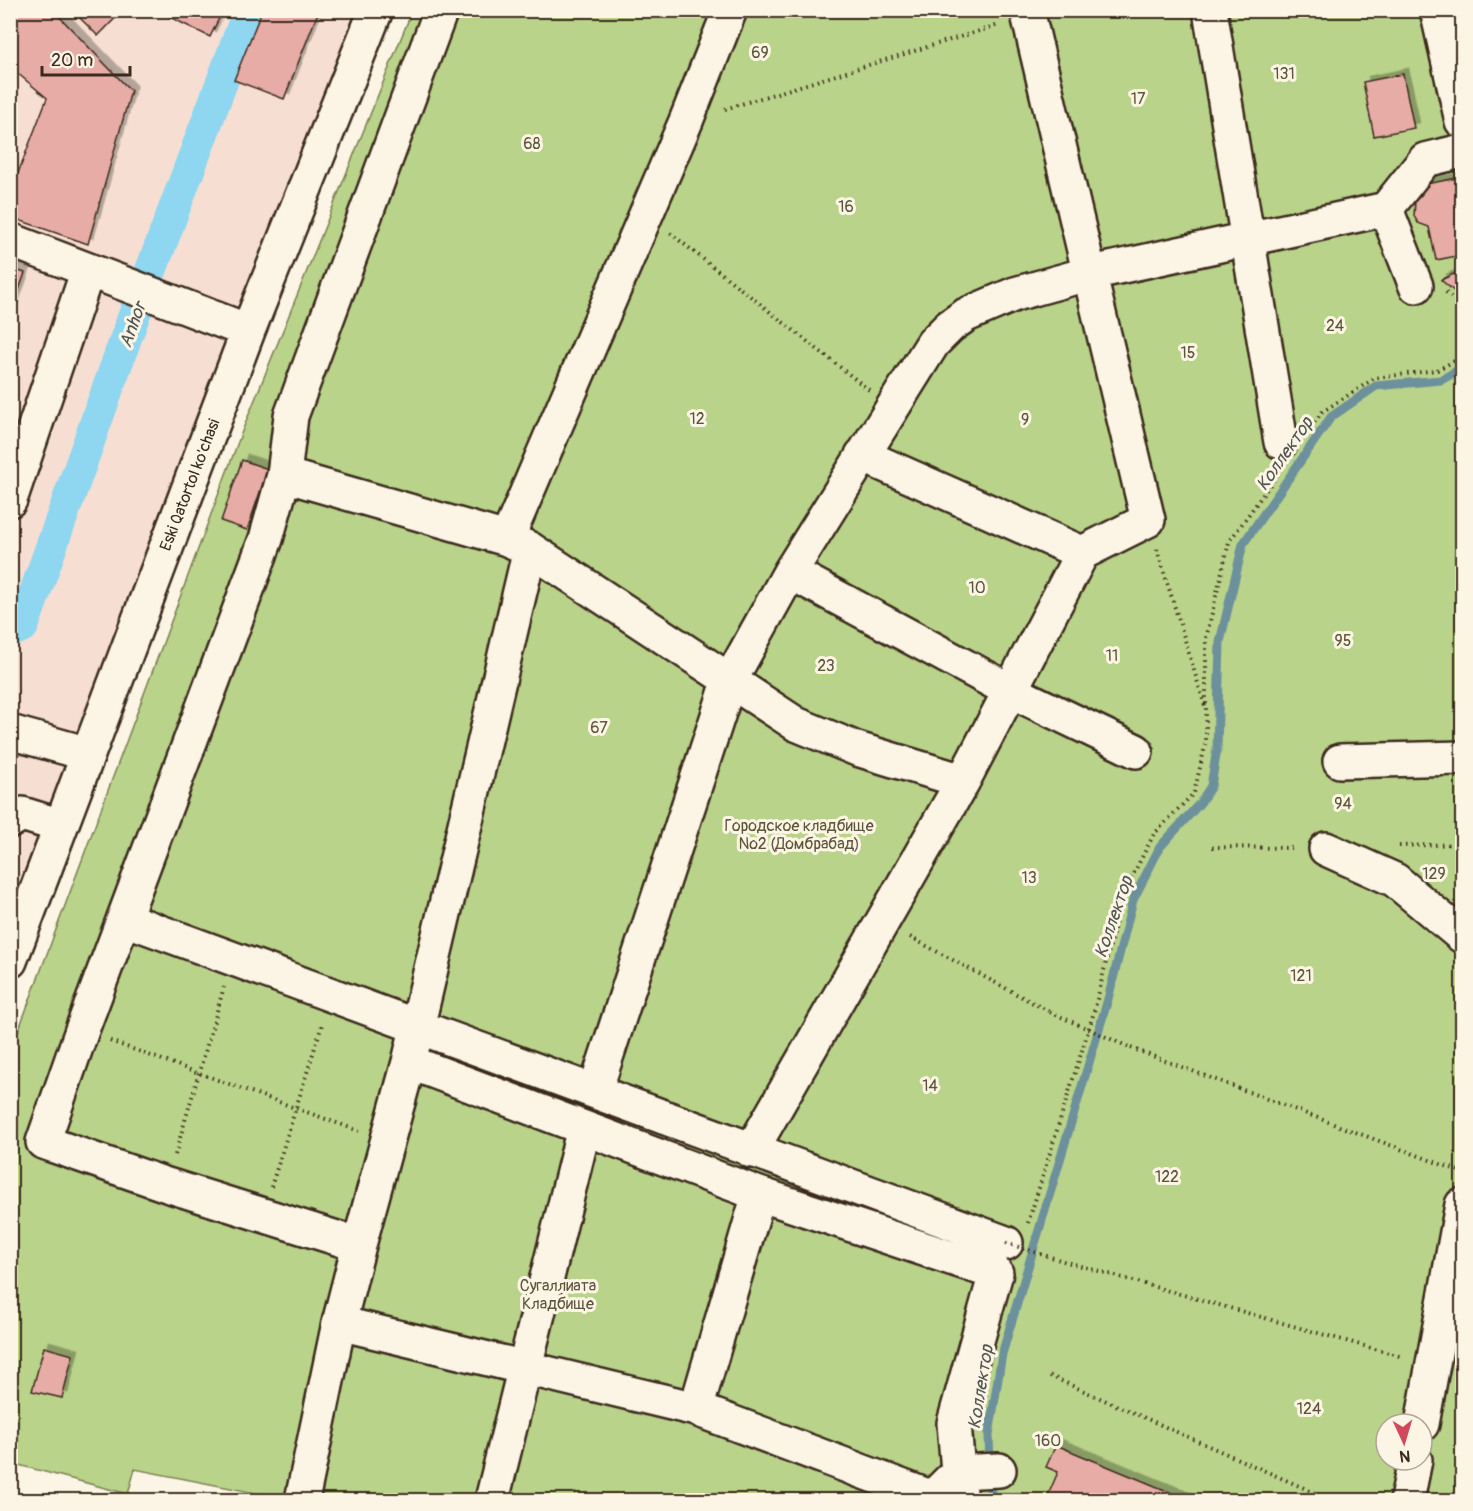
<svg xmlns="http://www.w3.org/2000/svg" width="1473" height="1511" font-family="Pangolin,sans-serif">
	<defs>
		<filter id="shadow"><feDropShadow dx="5.5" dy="-5.5" stdDeviation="0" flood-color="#0004"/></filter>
	</defs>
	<rect width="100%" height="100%" fill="#fcf5e5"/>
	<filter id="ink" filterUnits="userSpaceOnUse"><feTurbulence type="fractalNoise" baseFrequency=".0167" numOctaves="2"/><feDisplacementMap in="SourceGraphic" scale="12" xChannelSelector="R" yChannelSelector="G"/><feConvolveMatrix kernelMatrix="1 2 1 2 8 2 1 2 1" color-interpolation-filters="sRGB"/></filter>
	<g filter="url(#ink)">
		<!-- built -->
		<path fill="#f6dfd2" d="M 11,11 L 376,11 L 11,961 Z"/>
		<!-- green -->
		<path fill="#bad38a" stroke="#7a7e54" stroke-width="1.5" fill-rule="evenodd" d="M 412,11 L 1462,11 L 1462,1500 L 290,1500 L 135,1469 L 128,1494 L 11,1463 L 10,1053 L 241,434 ZM 1386,1424 L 1422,1424 L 1422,1460 L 1386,1460 Z"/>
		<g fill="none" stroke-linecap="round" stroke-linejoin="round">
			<!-- stream -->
			<path stroke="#6d919c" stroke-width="9" d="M 991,1500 L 989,1435 L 1002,1354 L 1108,999 L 1133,900 L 1160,847 L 1200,803 L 1211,786 L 1217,749 L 1220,642 L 1243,544 L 1331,417 L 1376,386 L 1441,380 L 1462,368"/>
			<!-- canal -->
			<path stroke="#8fd6f0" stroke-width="32" d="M 10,632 L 23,626 L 132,321 L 249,10"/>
		</g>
		<!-- building -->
		<path fill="#e7aca6" stroke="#3b2a1e" stroke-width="1.5" filter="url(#shadow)" d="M 10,10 L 53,10 L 131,91 L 88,244 L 10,217 L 10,194 L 47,98 L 10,67 Z
			M 72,10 L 123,10 L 98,36 Z
			M 156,10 L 223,10 L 210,37 Z
			M 262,10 L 319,10 L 284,99 L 234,80 Z
			M 1403,74 L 1414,128 L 1374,136 L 1363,82 Z
			M 1462,177 L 1462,255 L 1436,260 L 1429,227 L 1418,223 L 1414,216 L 1415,201 L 1422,194 L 1421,185 Z
			M 10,268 L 25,273 L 10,315 Z
			M 1462,270 L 1462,298 L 1441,280 Z
			M 242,460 L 268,469 L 247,530 L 221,521 Z
			M 44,1347 L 73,1355 L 62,1398 L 32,1391 Z
			M 1056,1445 L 1189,1500 L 1046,1500 L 1058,1472 L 1046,1467 Z"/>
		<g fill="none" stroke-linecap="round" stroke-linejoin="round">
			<!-- minor casing -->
			<g stroke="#3b2a1e" stroke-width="38">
				<path id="minor" d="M 1210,10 L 1281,442
					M 1437,10 L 1462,121
					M 1386,209 L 1416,286
					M 10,240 L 248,331
					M 862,455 L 1082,553
					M 284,475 L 507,539 L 530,549 L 796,724 L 857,749 L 963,781
					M 10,500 L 88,270
					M 507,539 L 686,121 L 730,10
					M 790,572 L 1009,690 L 1136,751
					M 10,732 L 88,754
					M 1340,761 L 1462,758
					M 10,821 L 22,814 L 61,826
					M 1326,849 L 1395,880 L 1462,936
					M 125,919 L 1006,1243
					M 10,961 L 248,331 L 376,10
					M 409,1062 L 759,1194 L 996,1273 L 954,1423 L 958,1472 L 930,1500
					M 595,1091 L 729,682 L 790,572 L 933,343 L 950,326 L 966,315 L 1015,294 L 1091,273 L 1386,209 L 1425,160 L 1462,151
					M 751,1151 L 963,781 L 1082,553 L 1148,520 L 1027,10
					M 359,1245 L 409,1062 L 530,549
					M 339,1323 L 696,1409 L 938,1500
					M 696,1409 L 759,1194
					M 1422,1424 L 1462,1205
					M 960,1493 L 958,1472 L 999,1470
					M 302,1500 L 339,1323 L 359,1245 L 167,1185 L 43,1142 L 82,1030 L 266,539 L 284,475 L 291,416 L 441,10
					M 492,1500 L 584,1128
					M 1407,1500 L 1415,1460"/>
			</g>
			<!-- path -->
			<path stroke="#3b2a1e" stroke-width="4" stroke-dasharray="1.5 4.5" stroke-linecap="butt" d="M 725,109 L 999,25
				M 670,233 L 869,390
				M 1446,292 L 1462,308
				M 1311,427 L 1322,412 L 1375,378 L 1437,370 L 1462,357
				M 1157,549 L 1205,706
				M 1399,846 L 1462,844
				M 1212,847 L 1295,848
				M 910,937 L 1050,1012
				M 110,1041 L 359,1131
				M 1131,1048 L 1462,1172
				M 175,1155 L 224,987
				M 271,1187 L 322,1025
				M 1028,1223 L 1094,1012 L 1122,896 L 1154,834 L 1194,793 L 1206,742 L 1206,638 L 1229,542 L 1279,472
				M 1063,1261 L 1403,1357
				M 1050,1376 L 1331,1500"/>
			<!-- minor -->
			<use href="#minor" stroke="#fcf5e5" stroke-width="33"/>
			<!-- path-bridge -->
			<path stroke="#3b2a1e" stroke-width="4" stroke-dasharray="1.5 4.5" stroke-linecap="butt" d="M 1050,1012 L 1131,1048
				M 1006,1243 L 1063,1261"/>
		</g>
	</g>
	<g text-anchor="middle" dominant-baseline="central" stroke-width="6" stroke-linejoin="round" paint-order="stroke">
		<!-- park labels -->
		<g font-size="16" fill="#5b5439" stroke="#fcf5e5">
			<text x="760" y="53">69</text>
			<text x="1284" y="74">131</text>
			<text x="1138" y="99">17</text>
			<text x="532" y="144">68</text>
			<text x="846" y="207">16</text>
			<text x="1335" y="326">24</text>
			<text x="1188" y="353">15</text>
			<text x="697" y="419">12</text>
			<text x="1025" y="420">9</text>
			<text x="977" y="588">10</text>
			<text x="1343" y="641">95</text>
			<text x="1112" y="656">11</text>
			<text x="826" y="666">23</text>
			<text x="599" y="728">67</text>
			<text x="1343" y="804">94</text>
			<text x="799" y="826">Городское кладбище<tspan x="799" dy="18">№2 (Домбрабад)</tspan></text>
			<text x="1434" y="874">129</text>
			<text x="1029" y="878">13</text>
			<text x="1301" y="976">121</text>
			<text x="930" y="1086">14</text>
			<text x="1167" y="1177">122</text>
			<text x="558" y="1286">Сугаллиата<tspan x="558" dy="18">Кладбище</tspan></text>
			<text x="1309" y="1409">124</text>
			<text x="1048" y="1441">160</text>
		</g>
		<!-- street labels -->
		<g font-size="16" fill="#3b2a1e" stroke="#fcf5e5">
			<text transform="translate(190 485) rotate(-69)">Eski Qatortol ko'chasi</text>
		</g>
		<!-- water labels -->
		<g font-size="18" font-style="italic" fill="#505552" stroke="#fcf5e5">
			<text transform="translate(133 325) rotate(-70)">Anhor</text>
			<text transform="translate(1285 454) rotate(-55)">Коллектор</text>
			<text transform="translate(1114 917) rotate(-71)">Коллектор</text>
			<text transform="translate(981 1387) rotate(-81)">Коллектор</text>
		</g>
	</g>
	<!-- margin -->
	<rect width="1473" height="1511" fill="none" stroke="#fcf5e5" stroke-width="36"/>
	<rect x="18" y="18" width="1437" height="1475" fill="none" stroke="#3b2a1e" stroke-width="2" filter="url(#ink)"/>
	<!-- north arrow -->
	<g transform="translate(1404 1442) rotate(176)"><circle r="28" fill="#fcf5e5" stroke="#afa495" stroke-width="1.5"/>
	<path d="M0-4.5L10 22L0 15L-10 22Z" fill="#d1495b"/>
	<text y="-9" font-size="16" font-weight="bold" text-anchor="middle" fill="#3b2a1e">N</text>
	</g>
	<!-- scale -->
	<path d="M42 66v9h88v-9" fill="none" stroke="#3b2a1e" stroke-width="3"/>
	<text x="51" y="66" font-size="18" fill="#3b2a1e" stroke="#fcf5e5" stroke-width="4.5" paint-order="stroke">20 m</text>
</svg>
